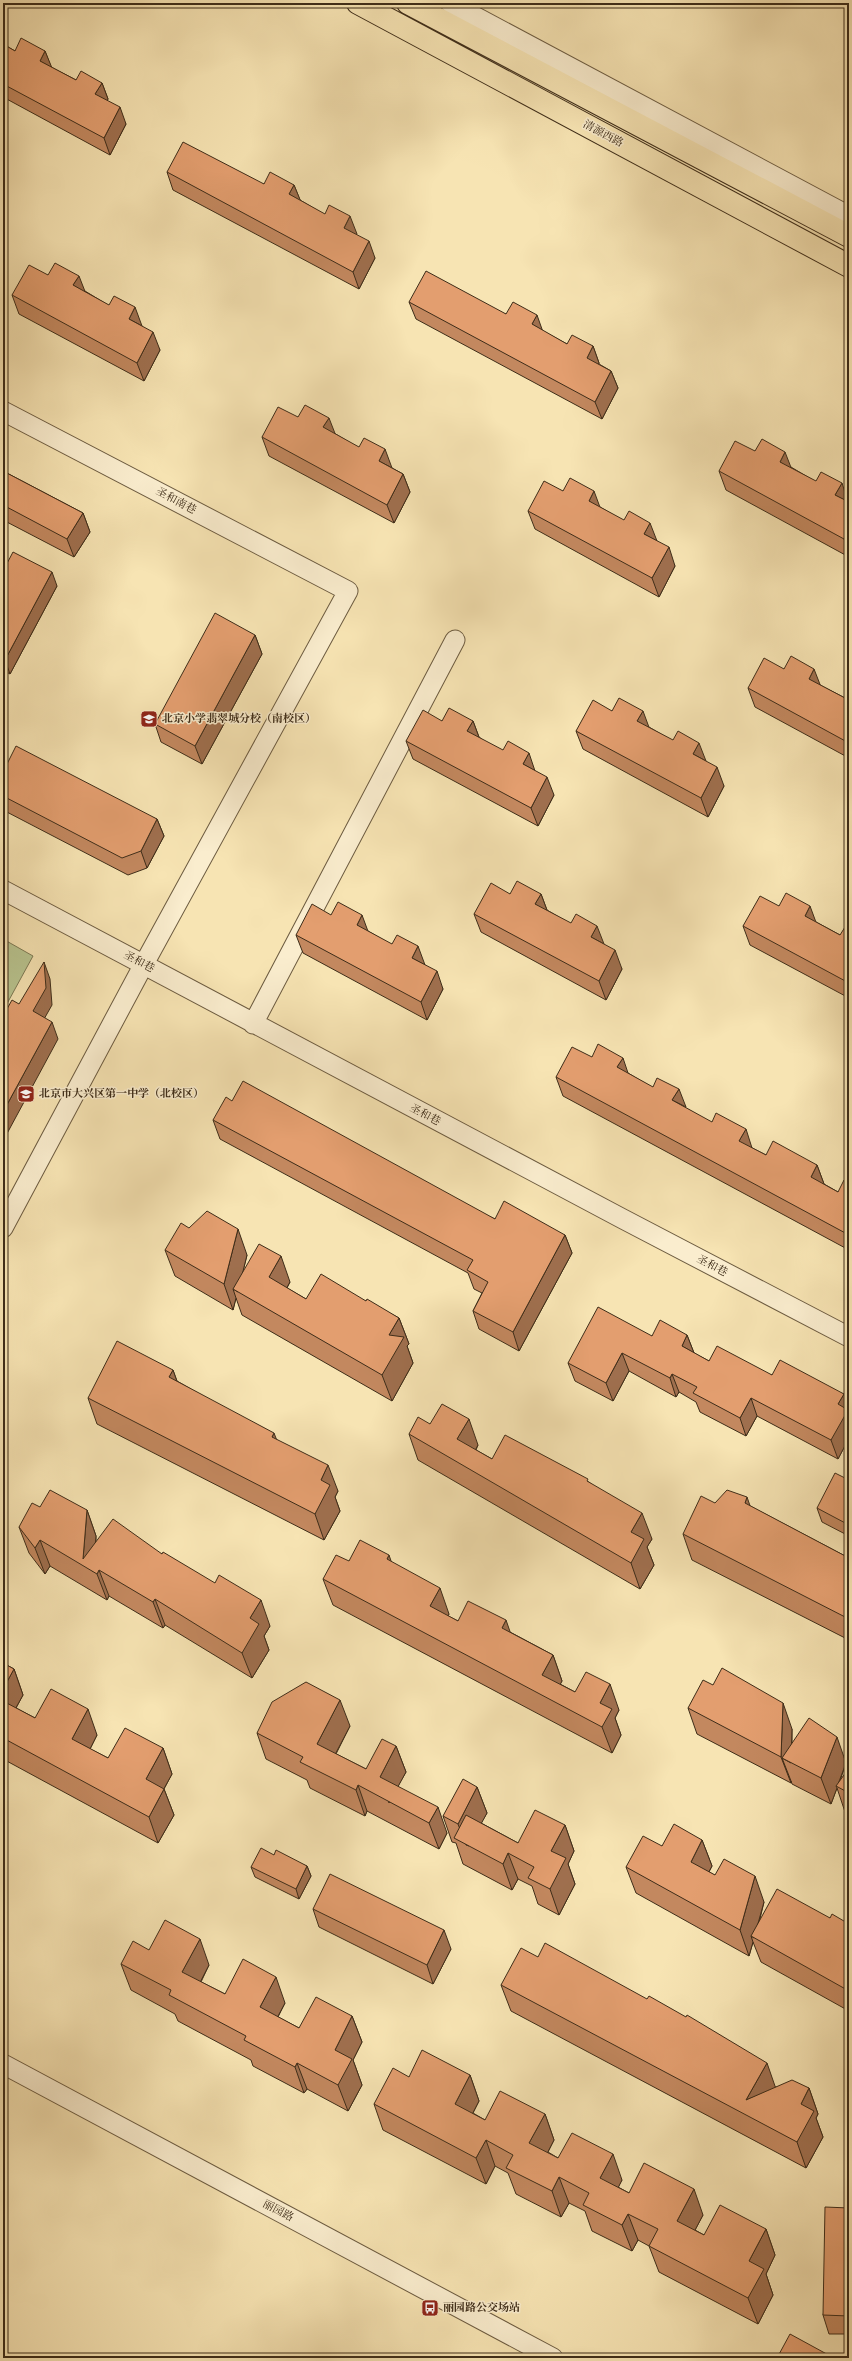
<svg xmlns="http://www.w3.org/2000/svg" width="852" height="2361" font-family="'IM FELL English','Noto Serif SC',serif">
	<rect width="100%" height="100%" fill="#f7e4b3"/>
	<filter id="stains"><feTurbulence type="fractalNoise" baseFrequency=".005" numOctaves="4"/><feColorMatrix values="0 0 0 0 .2 0 0 0 0 .09 0 0 0 0 .02 0 0 0 .5 -.17"/></filter>
	<radialGradient id="worn" r=".72"><stop offset=".6" stop-color="#630" stop-opacity="0"/><stop offset="1" stop-color="#630" stop-opacity=".3"/></radialGradient>
	<!-- green -->
	<path fill="#b9c590" stroke="#7c7954" d="M 3,939 L 33,956 L 3,1011 Z"/>
	<g fill="none" stroke-linecap="round" stroke-linejoin="round">
		<!-- minor casing -->
		<g stroke="#6c5b40" stroke-width="21">
			<path id="minor" d="M 450,3 L 849,216
				M 3,411 L 348,591 L 144,964 L 3,1228
				M 3,890 L 623,1219 L 849,1337
				M 253,1024 L 455,640
				M 3,2064 L 553,2358"/>
		</g>
		<!-- major casing -->
		<g stroke="#3e2d19" stroke-width="24">
			<path id="major" d="M 358,3 L 849,266
				M 408,3 L 849,236"/>
		</g>
		<!-- minor -->
		<use href="#minor" stroke="#faedce" stroke-width="19"/>
		<!-- major -->
		<use href="#major" stroke="#f7e4b3" stroke-width="22"/>
	</g>
	<!-- wall -->
	<path fill="#c3885f" stroke="#3e2d19" d="M 3,44 L 15,51 L 45,51 L 51,67 L 76,80 L 102,83 L 108,99 L 107,101 L 126,124 L 110,155 L 3,97 Z
		M 167,172 L 264,184 L 294,185 L 300,200 L 357,234 L 356,234 L 375,258 L 359,289 L 173,190 Z
		M 48,275 L 85,291 L 142,326 L 160,350 L 144,381 L 19,314 L 12,295 Z
		M 409,302 L 506,314 L 543,331 L 567,344 L 593,346 L 599,363 L 599,364 L 611,371 L 618,388 L 602,419 L 416,319 Z
		M 298,417 L 334,433 L 392,468 L 403,474 L 410,492 L 394,523 L 269,456 L 262,437 Z
		M 755,451 L 791,467 L 849,502 L 849,557 L 726,490 L 719,471 Z
		M 3,471 L 83,513 L 90,532 L 74,557 L 3,520 Z
		M 563,491 L 600,507 L 657,541 L 675,566 L 659,597 L 535,529 L 528,511 Z
		M 3,571 L 57,586 L 10,674 L 3,670 Z
		M 255,635 L 262,654 L 202,764 L 161,742 L 155,724 Z
		M 784,669 L 820,685 L 845,698 L 849,690 L 849,758 L 755,707 L 748,688 Z
		M 612,711 L 649,727 L 706,761 L 724,786 L 708,817 L 583,749 L 576,731 Z
		M 442,721 L 473,721 L 479,737 L 554,795 L 538,826 L 413,759 L 406,741 Z
		M 3,772 L 157,819 L 164,836 L 147,868 L 128,875 L 3,810 Z
		M 510,894 L 541,894 L 547,910 L 604,944 L 622,969 L 606,1000 L 481,932 L 474,914 Z
		M 779,906 L 816,922 L 840,935 L 849,929 L 849,998 L 750,945 L 743,926 Z
		M 368,931 L 425,965 L 443,989 L 427,1020 L 303,953 L 296,935 Z
		M 628,1073 L 752,1148 L 766,1155 L 817,1165 L 824,1184 L 838,1192 L 849,1183 L 849,1250 L 563,1096 L 556,1077 Z
		M 232,1101 L 495,1219 L 565,1235 L 572,1253 L 519,1351 L 479,1329 L 473,1311 L 482,1293 L 474,1289 L 468,1273 L 220,1139 L 213,1120 Z
		M 189,1228 L 247,1255 L 243,1271 L 290,1282 L 287,1288 L 306,1299 L 366,1301 L 399,1318 L 409,1344 L 407,1346 L 413,1363 L 392,1401 L 242,1315 L 236,1298 L 233,1310 L 175,1276 L 165,1250 Z
		M 687,1335 L 694,1353 L 709,1361 L 772,1375 L 844,1394 L 849,1408 L 849,1438 L 838,1459 L 757,1416 L 746,1436 L 700,1412 L 696,1402 L 679,1392 L 676,1397 L 629,1371 L 613,1401 L 575,1381 L 568,1363 L 652,1336 Z
		M 173,1370 L 177,1381 L 276,1439 L 338,1491 L 335,1497 L 340,1511 L 324,1540 L 97,1424 L 88,1398 Z
		M 430,1424 L 478,1445 L 476,1450 L 492,1459 L 589,1482 L 652,1539 L 647,1547 L 654,1565 L 640,1589 L 418,1460 L 409,1434 Z
		M 849,1480 L 849,1536 L 822,1522 L 817,1508 Z
		M 715,1503 L 750,1506 L 849,1558 L 849,1640 L 692,1560 L 683,1534 Z
		M 40,1507 L 87,1510 L 96,1536 L 96,1542 L 162,1554 L 270,1626 L 264,1636 L 269,1650 L 252,1678 L 165,1625 L 163,1628 L 109,1596 L 107,1600 L 50,1566 L 45,1574 L 29,1553 L 19,1527 Z
		M 349,1561 L 391,1562 L 449,1614 L 448,1616 L 458,1621 L 510,1632 L 553,1655 L 562,1681 L 560,1684 L 575,1692 L 619,1710 L 615,1718 L 621,1735 L 612,1753 L 333,1605 L 323,1579 Z
		M 3,1663 L 14,1669 L 23,1695 L 16,1708 L 35,1718 L 97,1735 L 90,1749 L 108,1758 L 163,1748 L 172,1774 L 164,1789 L 174,1815 L 158,1843 L 3,1759 Z
		M 688,1708 L 792,1729 L 792,1743 L 846,1763 L 840,1781 L 849,1768 L 849,1814 L 845,1812 L 837,1788 L 831,1804 L 792,1784 L 791,1781 L 791,1783 L 697,1734 Z
		M 350,1726 L 336,1754 L 366,1769 L 396,1746 L 406,1772 L 398,1786 L 447,1833 L 439,1849 L 367,1811 L 365,1816 L 310,1788 L 307,1780 L 266,1759 L 257,1733 Z
		M 477,1787 L 487,1813 L 481,1823 L 518,1843 L 565,1825 L 574,1851 L 568,1864 L 575,1884 L 559,1915 L 538,1904 L 532,1886 L 518,1879 L 512,1890 L 463,1864 L 456,1843 L 452,1842 L 443,1816 Z
		M 702,1840 L 712,1866 L 709,1872 L 764,1902 L 759,1923 L 830,1918 L 849,1924 L 849,2011 L 761,1962 L 753,1942 L 749,1956 L 636,1893 L 626,1867 L 662,1846 Z
		M 274,1855 L 307,1866 L 311,1876 L 299,1899 L 255,1877 L 251,1867 Z
		M 313,1909 L 451,1949 L 433,1984 L 319,1927 Z
		M 149,1950 L 209,1965 L 201,1982 L 225,1994 L 285,2003 L 278,2017 L 299,2028 L 352,2016 L 362,2042 L 353,2060 L 362,2085 L 348,2111 L 307,2089 L 304,2093 L 253,2066 L 251,2060 L 178,2021 L 175,2014 L 131,1990 L 121,1964 Z
		M 538,1957 L 775,2087 L 809,2088 L 818,2114 L 816,2118 L 823,2137 L 806,2168 L 511,2011 L 501,1985 Z
		M 470,2075 L 479,2101 L 473,2113 L 485,2120 L 545,2114 L 554,2140 L 548,2152 L 558,2158 L 622,2180 L 618,2187 L 629,2193 L 703,2215 L 695,2230 L 704,2235 L 766,2229 L 775,2255 L 766,2274 L 773,2295 L 758,2324 L 659,2272 L 649,2246 L 638,2240 L 632,2251 L 592,2231 L 585,2211 L 569,2203 L 561,2217 L 516,2194 L 508,2173 L 495,2166 L 486,2184 L 383,2130 L 374,2104 L 409,2077 Z
		M 849,2208 L 849,2334 L 829,2334 L 823,2315 Z"/>
	<!-- shaded-wall -->
	<path fill="#9f6f4e" stroke="#3e2d19" d="M 45,51 L 52,68 L 40,61 Z
		M 102,83 L 108,99 L 101,111 L 95,94 Z
		M 120,107 L 126,124 L 110,155 L 104,138 Z
		M 294,185 L 301,202 L 289,194 Z
		M 350,216 L 357,234 L 350,245 L 344,228 Z
		M 369,241 L 375,258 L 359,289 L 353,272 Z
		M 79,276 L 86,294 L 73,285 Z
		M 135,307 L 142,326 L 129,319 Z
		M 537,315 L 543,332 L 532,324 Z
		M 153,332 L 160,350 L 144,381 L 137,363 Z
		M 593,346 L 599,363 L 593,375 L 587,358 Z
		M 611,371 L 618,388 L 602,419 L 595,402 Z
		M 329,418 L 336,436 L 323,427 Z
		M 385,449 L 392,468 L 379,461 Z
		M 785,452 L 792,470 L 780,462 Z
		M 403,474 L 410,492 L 394,523 L 387,505 Z
		M 842,483 L 848,502 L 835,495 Z
		M 594,491 L 601,510 L 589,501 Z
		M 83,513 L 90,532 L 74,557 L 67,539 Z
		M 650,523 L 657,541 L 644,534 Z
		M 849,529 L 849,554 L 844,539 Z
		M 669,547 L 675,566 L 659,597 L 652,578 Z
		M 52,572 L 57,586 L 10,674 L 5,660 Z
		M 255,635 L 262,654 L 202,764 L 195,746 Z
		M 814,669 L 821,687 L 809,679 Z
		M 643,711 L 650,730 L 637,721 Z
		M 473,721 L 480,740 L 467,731 Z
		M 699,743 L 706,761 L 693,754 Z
		M 529,753 L 535,771 L 523,764 Z
		M 717,767 L 724,786 L 708,817 L 701,798 Z
		M 547,777 L 554,795 L 538,826 L 531,808 Z
		M 157,819 L 164,836 L 147,868 L 141,851 Z
		M 541,894 L 548,913 L 535,904 Z
		M 810,906 L 817,925 L 805,916 Z
		M 362,915 L 369,934 L 357,925 Z
		M 597,926 L 604,944 L 591,937 Z
		M 418,946 L 425,965 L 412,958 Z
		M 615,950 L 622,969 L 606,1000 L 599,981 Z
		M 44,962 L 50,979 L 52,1005 L 39,1028 L 33,1011 Z
		M 437,971 L 443,989 L 427,1020 L 421,1002 Z
		M 52,1022 L 58,1039 L 3,1141 L 3,1112 Z
		M 623,1058 L 629,1076 L 617,1067 Z
		M 679,1089 L 686,1107 L 672,1100 Z
		M 746,1129 L 752,1148 L 746,1160 L 739,1141 Z
		M 817,1165 L 824,1184 L 818,1196 L 811,1177 Z
		M 238,1229 L 247,1255 L 238,1292 L 233,1289 L 236,1298 L 233,1310 L 224,1284 Z
		M 565,1235 L 572,1253 L 519,1351 L 513,1332 Z
		M 281,1256 L 290,1282 L 278,1303 L 269,1277 Z
		M 399,1318 L 409,1344 L 407,1346 L 413,1363 L 392,1401 L 382,1375 L 389,1335 Z
		M 687,1335 L 694,1353 L 682,1346 Z
		M 622,1353 L 629,1371 L 613,1401 L 606,1383 Z
		M 173,1370 L 182,1396 L 169,1377 Z
		M 672,1374 L 679,1392 L 676,1397 L 670,1378 Z
		M 844,1394 L 849,1408 L 849,1438 L 838,1459 L 831,1440 L 838,1404 Z
		M 751,1398 L 757,1416 L 746,1436 L 740,1418 Z
		M 469,1419 L 478,1445 L 467,1465 L 457,1439 Z
		M 274,1433 L 284,1459 L 272,1437 Z
		M 328,1465 L 338,1491 L 335,1497 L 340,1511 L 324,1540 L 315,1514 L 321,1480 Z
		M 747,1497 L 756,1523 L 745,1503 Z
		M 87,1510 L 96,1536 L 93,1572 L 83,1559 Z
		M 642,1513 L 652,1539 L 647,1547 L 654,1565 L 640,1589 L 631,1563 L 631,1532 Z
		M 40,1540 L 50,1566 L 45,1574 L 35,1548 Z
		M 389,1555 L 398,1581 L 387,1559 Z
		M 99,1570 L 109,1596 L 107,1600 L 97,1574 Z
		M 440,1588 L 449,1614 L 440,1632 L 430,1606 Z
		M 155,1599 L 165,1625 L 163,1628 L 153,1602 Z
		M 261,1600 L 270,1626 L 264,1636 L 269,1650 L 252,1678 L 242,1653 L 250,1618 Z
		M 506,1620 L 515,1646 L 502,1628 Z
		M 553,1655 L 562,1681 L 552,1700 L 542,1675 Z
		M 14,1669 L 23,1695 L 7,1724 L 3,1713 L 3,1689 Z
		M 610,1684 L 619,1710 L 615,1718 L 621,1735 L 612,1753 L 602,1727 L 600,1703 Z
		M 340,1700 L 350,1726 L 327,1770 L 317,1744 Z
		M 783,1703 L 792,1729 L 791,1763 L 782,1758 L 791,1781 L 791,1783 L 781,1757 Z
		M 88,1709 L 97,1735 L 82,1765 L 72,1739 Z
		M 837,1737 L 846,1763 L 837,1787 L 836,1786 L 837,1788 L 831,1804 L 821,1778 Z
		M 396,1746 L 406,1772 L 389,1803 L 380,1777 Z
		M 163,1748 L 172,1774 L 155,1805 L 146,1779 Z
		M 358,1785 L 367,1811 L 365,1816 L 356,1790 Z
		M 477,1787 L 487,1813 L 469,1846 L 466,1845 L 458,1824 Z
		M 164,1789 L 174,1815 L 158,1843 L 149,1817 Z
		M 438,1807 L 447,1833 L 439,1849 L 429,1823 Z
		M 565,1825 L 574,1851 L 568,1864 L 575,1884 L 559,1915 L 550,1889 L 551,1851 Z
		M 702,1840 L 712,1866 L 700,1888 L 691,1862 Z
		M 508,1853 L 518,1879 L 512,1890 L 503,1864 Z
		M 307,1866 L 311,1876 L 299,1899 L 296,1889 Z
		M 755,1876 L 764,1902 L 754,1938 L 751,1936 L 753,1942 L 749,1956 L 740,1930 Z
		M 444,1930 L 451,1949 L 433,1984 L 427,1965 Z
		M 200,1939 L 209,1965 L 192,1998 L 182,1972 Z
		M 276,1977 L 285,2003 L 269,2033 L 260,2007 Z
		M 352,2016 L 362,2042 L 353,2060 L 362,2085 L 348,2111 L 338,2085 L 335,2050 Z
		M 297,2063 L 307,2089 L 304,2093 L 295,2067 Z
		M 767,2063 L 776,2089 L 746,2100 Z
		M 470,2075 L 479,2101 L 464,2130 L 455,2104 Z
		M 809,2088 L 818,2114 L 816,2118 L 823,2137 L 806,2168 L 797,2142 L 801,2104 Z
		M 545,2114 L 554,2140 L 539,2169 L 529,2143 Z
		M 486,2140 L 495,2166 L 486,2184 L 476,2158 Z
		M 613,2154 L 622,2180 L 610,2204 L 600,2178 Z
		M 559,2177 L 569,2203 L 561,2217 L 552,2191 Z
		M 694,2189 L 703,2215 L 686,2247 L 677,2221 Z
		M 628,2214 L 638,2240 L 632,2251 L 622,2225 Z
		M 766,2229 L 775,2255 L 766,2274 L 773,2295 L 758,2324 L 748,2298 L 749,2261 Z"/>
	<!-- building -->
	<path fill="#e39e6f" stroke="#3e2d19" d="M 21,38 L 45,51 L 40,61 L 76,80 L 81,71 L 102,83 L 95,94 L 120,107 L 104,138 L 3,84 L 3,44 L 15,51 Z
		M 183,142 L 264,184 L 270,172 L 294,185 L 289,194 L 325,214 L 329,205 L 350,216 L 344,228 L 369,241 L 353,272 L 167,172 Z
		M 55,263 L 79,276 L 73,285 L 109,305 L 114,296 L 135,307 L 129,319 L 153,332 L 137,363 L 12,295 L 29,265 L 48,275 Z
		M 426,271 L 506,314 L 513,302 L 537,315 L 532,324 L 567,344 L 572,335 L 593,346 L 587,358 L 611,371 L 595,402 L 409,302 Z
		M 305,405 L 329,418 L 323,427 L 359,447 L 364,438 L 385,449 L 379,461 L 403,474 L 387,505 L 262,437 L 278,407 L 298,417 Z
		M 762,439 L 785,452 L 780,462 L 816,481 L 821,472 L 842,483 L 835,495 L 849,502 L 849,529 L 844,539 L 719,471 L 735,441 L 755,451 Z
		M 3,471 L 83,513 L 67,539 L 3,505 Z
		M 570,478 L 594,491 L 589,501 L 624,520 L 629,511 L 650,523 L 644,534 L 669,547 L 652,578 L 528,511 L 544,481 L 563,491 Z
		M 13,552 L 52,572 L 5,660 L 3,659 L 3,571 Z
		M 215,613 L 255,635 L 195,746 L 155,724 Z
		M 791,656 L 814,669 L 809,679 L 845,698 L 849,690 L 849,743 L 748,688 L 764,658 L 784,669 Z
		M 619,698 L 643,711 L 637,721 L 673,740 L 678,731 L 699,743 L 693,754 L 717,767 L 701,798 L 576,731 L 593,700 L 612,711 Z
		M 449,708 L 473,721 L 467,731 L 503,750 L 508,741 L 529,753 L 523,764 L 547,777 L 531,808 L 406,741 L 423,710 L 442,721 Z
		M 16,746 L 157,819 L 141,851 L 122,858 L 3,796 L 3,772 Z
		M 517,881 L 541,894 L 535,904 L 571,923 L 576,914 L 597,926 L 591,937 L 615,950 L 599,981 L 474,914 L 491,883 L 510,894 Z
		M 786,893 L 810,906 L 805,916 L 840,935 L 845,927 L 849,929 L 849,983 L 743,926 L 760,896 L 779,906 Z
		M 338,902 L 362,915 L 357,925 L 392,944 L 397,935 L 418,946 L 412,958 L 437,971 L 421,1002 L 296,935 L 312,904 L 331,915 Z
		M 44,962 L 46,988 L 33,1011 L 52,1022 L 3,1112 L 3,1016 L 12,1000 L 19,1004 Z
		M 598,1044 L 623,1058 L 617,1067 L 653,1087 L 657,1078 L 679,1089 L 672,1100 L 712,1122 L 716,1113 L 746,1129 L 739,1141 L 766,1155 L 773,1141 L 817,1165 L 811,1177 L 838,1192 L 844,1180 L 849,1183 L 849,1235 L 556,1077 L 572,1047 L 592,1057 Z
		M 243,1081 L 495,1219 L 504,1201 L 565,1235 L 513,1332 L 473,1311 L 488,1282 L 467,1270 L 473,1260 L 213,1120 L 226,1097 L 232,1101 Z
		M 207,1211 L 238,1229 L 224,1284 L 165,1250 L 181,1223 L 189,1228 Z
		M 259,1244 L 281,1256 L 269,1277 L 306,1299 L 321,1274 L 366,1301 L 367,1299 L 399,1318 L 389,1335 L 404,1337 L 382,1375 L 233,1289 Z
		M 598,1307 L 652,1336 L 660,1320 L 687,1335 L 682,1346 L 709,1361 L 717,1346 L 772,1375 L 780,1360 L 844,1394 L 838,1404 L 848,1410 L 831,1440 L 751,1398 L 740,1418 L 693,1393 L 697,1387 L 672,1374 L 670,1378 L 622,1353 L 606,1383 L 568,1363 Z
		M 117,1341 L 173,1370 L 169,1377 L 274,1433 L 272,1437 L 328,1465 L 321,1480 L 330,1485 L 315,1514 L 88,1398 Z
		M 442,1404 L 469,1419 L 457,1439 L 492,1459 L 505,1435 L 588,1479 L 587,1481 L 642,1513 L 631,1532 L 644,1539 L 631,1563 L 409,1434 L 418,1417 L 430,1424 Z
		M 835,1473 L 849,1480 L 849,1525 L 817,1508 Z
		M 50,1490 L 87,1510 L 83,1559 L 113,1519 L 162,1554 L 163,1552 L 215,1583 L 219,1575 L 261,1600 L 250,1618 L 259,1624 L 242,1653 L 155,1599 L 153,1602 L 99,1570 L 97,1574 L 40,1540 L 35,1548 L 19,1527 L 32,1503 L 40,1507 Z
		M 727,1490 L 747,1497 L 745,1503 L 849,1558 L 849,1619 L 683,1534 L 701,1496 L 715,1503 Z
		M 360,1540 L 389,1555 L 387,1559 L 440,1588 L 430,1606 L 458,1621 L 468,1601 L 506,1620 L 502,1628 L 553,1655 L 542,1675 L 575,1692 L 586,1672 L 610,1684 L 600,1703 L 612,1709 L 602,1727 L 323,1579 L 336,1555 L 349,1561 Z
		M 3,1663 L 14,1669 L 3,1689 Z
		M 722,1668 L 783,1703 L 781,1757 L 688,1708 L 703,1680 L 713,1685 Z
		M 306,1682 L 340,1700 L 317,1744 L 366,1769 L 382,1739 L 396,1746 L 380,1777 L 438,1807 L 429,1823 L 358,1785 L 356,1790 L 300,1762 L 303,1757 L 257,1733 L 272,1702 Z
		M 51,1689 L 88,1709 L 72,1739 L 108,1758 L 125,1728 L 163,1748 L 146,1779 L 164,1789 L 149,1817 L 3,1738 L 3,1701 L 35,1718 Z
		M 809,1718 L 837,1737 L 821,1778 L 782,1758 Z
		M 849,1768 L 849,1793 L 836,1786 Z
		M 463,1779 L 477,1787 L 458,1824 L 443,1816 Z
		M 535,1810 L 565,1825 L 551,1851 L 566,1858 L 550,1889 L 528,1878 L 534,1867 L 508,1853 L 503,1864 L 454,1838 L 466,1815 L 518,1843 Z
		M 674,1824 L 702,1840 L 691,1862 L 715,1875 L 724,1859 L 755,1876 L 740,1930 L 626,1867 L 643,1836 L 662,1846 Z
		M 261,1848 L 274,1855 L 276,1850 L 307,1866 L 296,1889 L 251,1867 Z
		M 330,1874 L 444,1930 L 427,1965 L 313,1909 Z
		M 777,1889 L 830,1918 L 832,1914 L 849,1924 L 849,1991 L 751,1936 Z
		M 165,1920 L 200,1939 L 182,1972 L 225,1994 L 243,1959 L 276,1977 L 260,2007 L 299,2028 L 316,1997 L 352,2016 L 335,2050 L 352,2059 L 338,2085 L 297,2063 L 295,2067 L 244,2040 L 246,2036 L 169,1995 L 171,1990 L 121,1964 L 133,1941 L 149,1950 Z
		M 545,1943 L 647,1999 L 649,1996 L 686,2017 L 687,2015 L 767,2063 L 746,2100 L 792,2080 L 809,2088 L 801,2104 L 814,2111 L 797,2142 L 501,1985 L 521,1948 L 538,1957 Z
		M 422,2050 L 470,2075 L 455,2104 L 485,2120 L 500,2091 L 545,2114 L 529,2143 L 558,2158 L 572,2133 L 613,2154 L 600,2178 L 629,2193 L 644,2163 L 694,2189 L 677,2221 L 704,2235 L 720,2205 L 766,2229 L 749,2261 L 764,2269 L 748,2298 L 649,2246 L 658,2229 L 628,2214 L 622,2225 L 583,2205 L 589,2193 L 559,2177 L 552,2191 L 506,2168 L 513,2155 L 486,2140 L 476,2158 L 374,2104 L 393,2068 L 409,2077 Z
		M 825,2207 L 849,2208 L 849,2316 L 823,2315 Z
		M 790,2334 L 834,2358 L 777,2358 Z"/>
	<!-- icons -->
	<defs>
		<g id="school-square" transform="scale(0.9)"><rect x="-9" y="-9" width="18" height="18" rx="4" fill="#8f2418" stroke="#faedce"/><path d="M0-5L7-2L0 1L-7-2ZM-4 1L0 2.5L4 1V4Q0 6-4 4Z" fill="#fff"/></g>
		<g id="bus-square" transform="scale(0.9)"><rect x="-9" y="-9" width="18" height="18" rx="4" fill="#8f2418" stroke="#faedce"/><path d="M-5-6H5V4H4V6H2V4H-2V6H-4V4H-5ZM-3.5-4V0h7V-4ZM-3.5 1.2v1.5H-2V1.2ZM2 1.2v1.5H3.5V1.2Z" fill="#fff"/></g>
	</defs>
	<g fill-rule="evenodd">
		<use href="#school-square" x="149" y="719"/>
		<use href="#school-square" x="26" y="1094"/>
		<use href="#bus-square" x="430" y="2308"/>
	</g>
	<g text-anchor="middle" dominant-baseline="central" stroke-width="3" stroke-linejoin="round" paint-order="stroke">
		<!-- street labels -->
		<g font-size="11" fill="#3e2d19" stroke="#faedce">
			<text transform="translate(603 134) rotate(28)">清源西路</text>
			<text transform="translate(176 501) rotate(28)">圣和南巷</text>
			<text transform="translate(139 962) rotate(28)">圣和巷</text>
			<text transform="translate(425 1115) rotate(28)">圣和巷</text>
			<text transform="translate(712 1266) rotate(28)">圣和巷</text>
			<text transform="translate(278 2211) rotate(28)">丽园路</text>
		</g>
		<!-- poi labels -->
		<g font-size="11" font-weight="bold" fill="#3e2d19" stroke="#faedce" text-anchor="start">
			<text x="162" y="719">北京小学翡翠城分校（南校区）</text>
			<text x="39" y="1094">北京市大兴区第一中学（北校区）</text>
			<text x="443" y="2308">丽园路公交场站</text>
		</g>
	</g>
	<!-- margin -->
	<rect width="852" height="2361" fill="none" stroke="#f7e4b3" stroke-width="16"/>
	<rect x="4" y="4" width="844" height="2353" fill="none" stroke="#3e2d19" stroke-width="2"/>
	<rect x="8" y="8" width="836" height="2345" fill="none" stroke="#3e2d19"/>
	<rect width="100%" height="100%" filter="url(#stains)"/>
	<rect width="100%" height="100%" fill="url(#worn)"/>
</svg>
